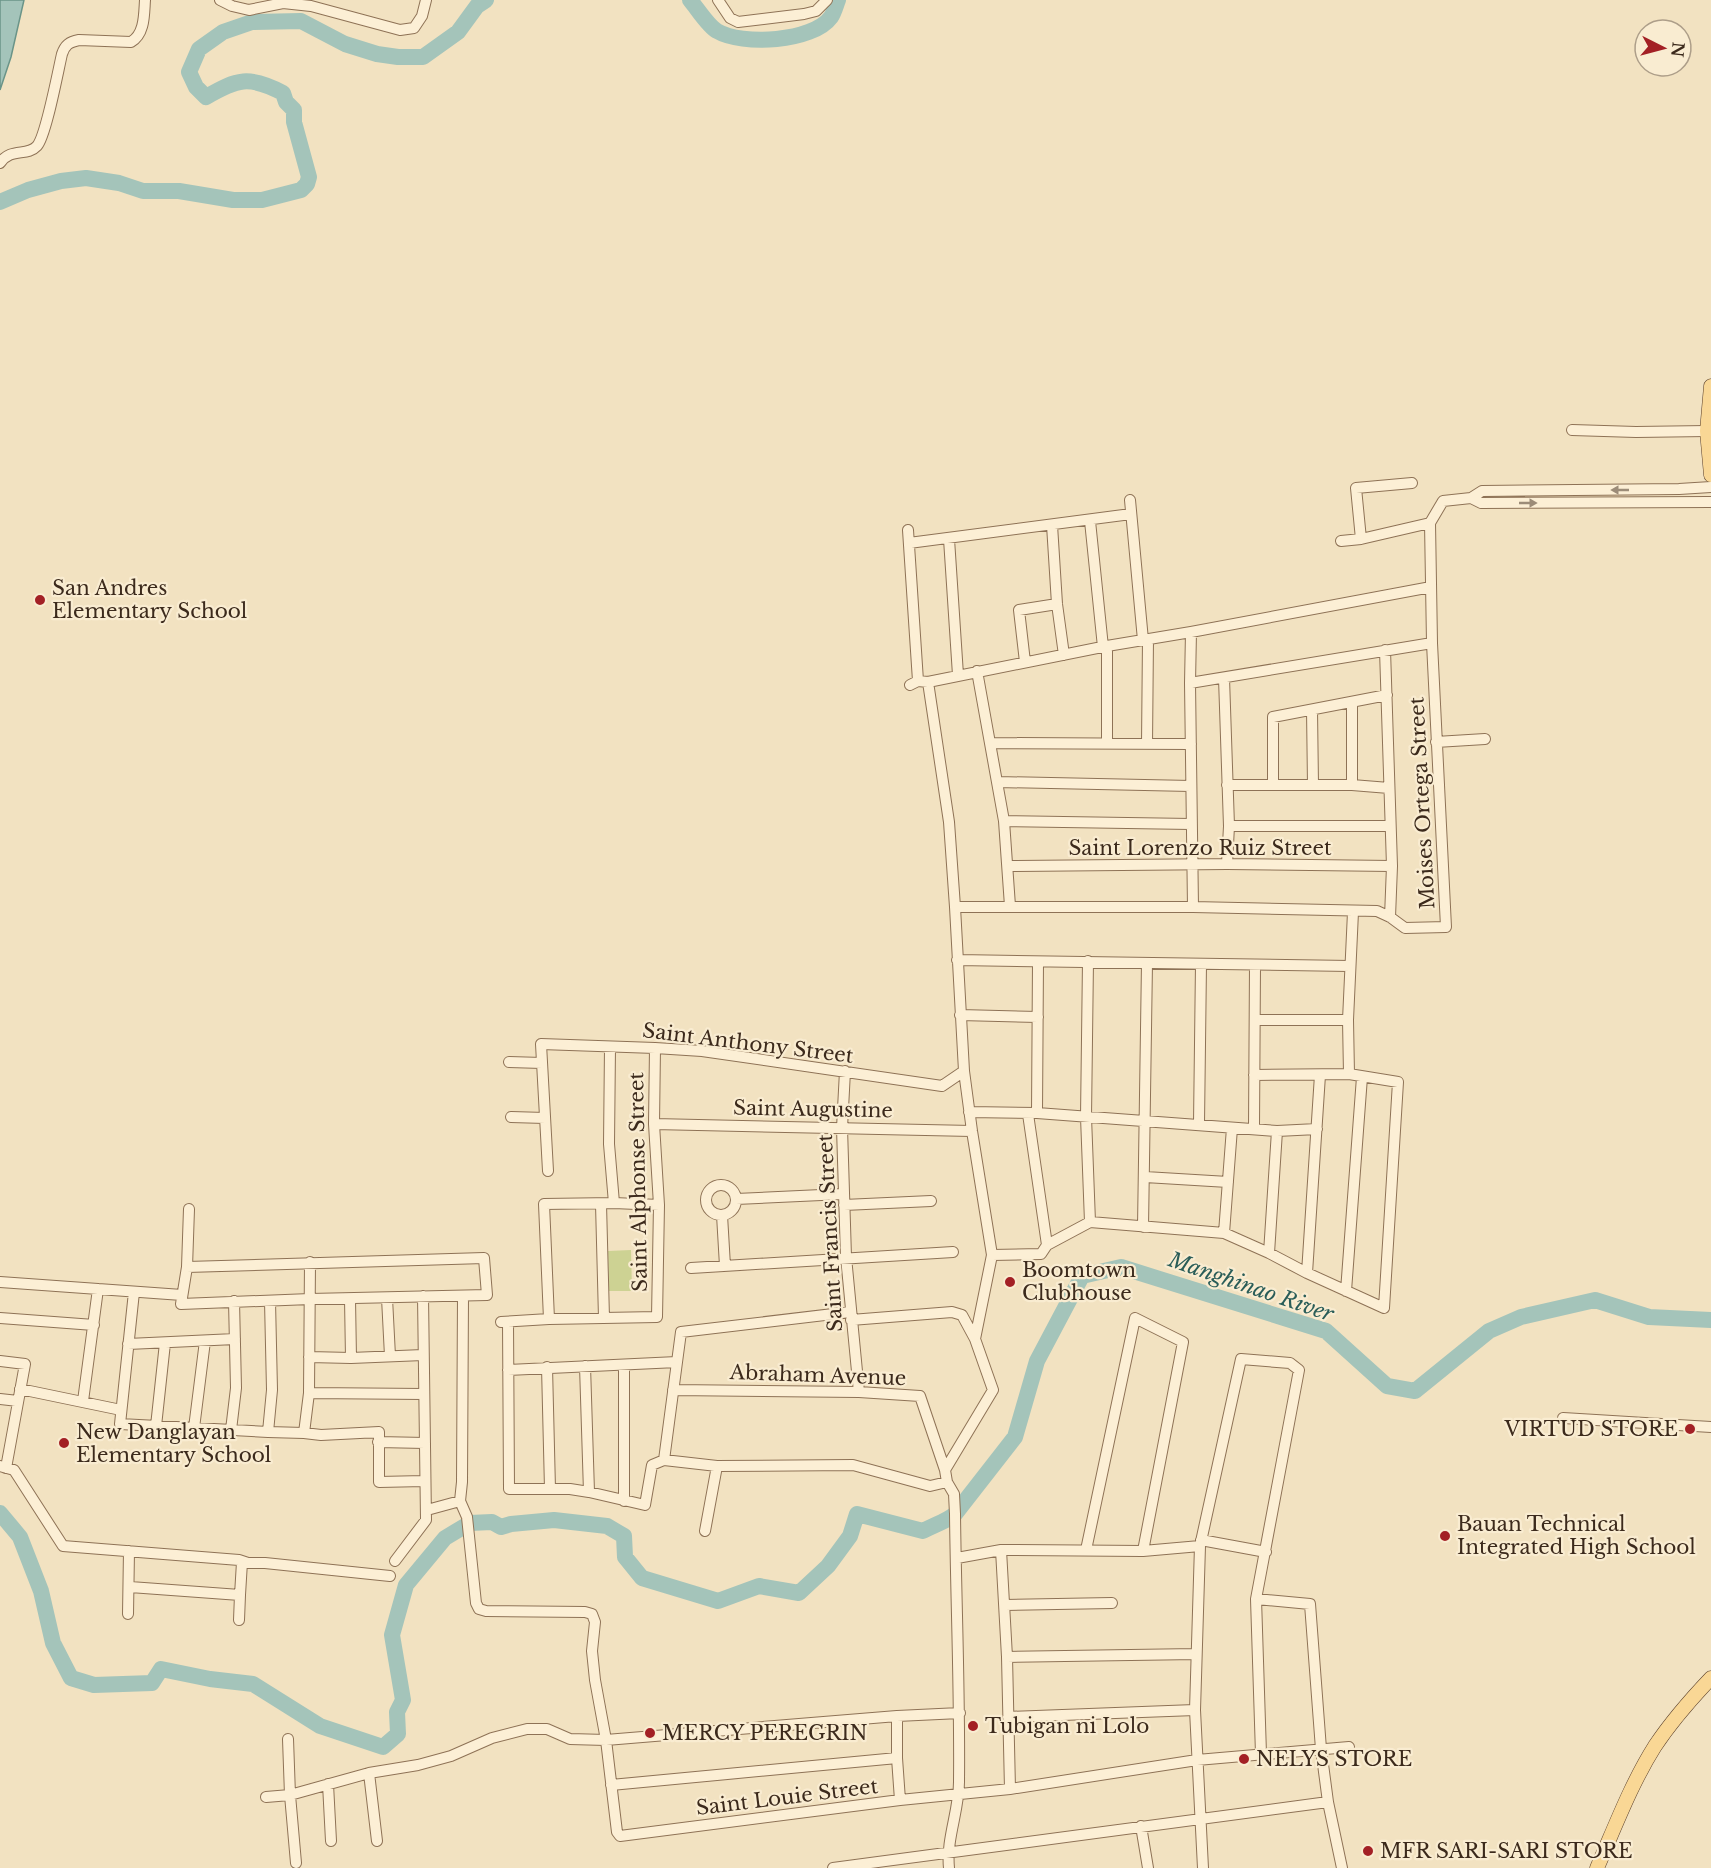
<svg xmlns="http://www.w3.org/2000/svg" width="1711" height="1868" font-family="'Libre Baskerville',serif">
	<rect width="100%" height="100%" fill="#f2e2c1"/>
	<!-- pitch -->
	<path fill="#cdd293" d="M 631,1250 L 632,1291 L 609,1291 L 608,1251 Z"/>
	<!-- water -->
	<path fill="#a4c4ba" stroke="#6a9488" stroke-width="1.5" d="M 0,0 L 24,0 L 11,57 L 0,90 Z"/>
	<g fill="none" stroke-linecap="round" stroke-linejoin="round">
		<!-- river -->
		<path stroke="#a4c4ba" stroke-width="16" d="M 690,0 C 697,8 708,26 717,31 C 742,46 813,42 831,17 C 834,13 836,5 838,0
			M 0,202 L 28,190 L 61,181 L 86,178 L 119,183 L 143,191 L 179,191 L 233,200 L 262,200 L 301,190 L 307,184 L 309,177 L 294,122 L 294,110 L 286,102 L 283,93 C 249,75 237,79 206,97 L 196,87 L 189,72 L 199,49 L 223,32 L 252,22 L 301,21 L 345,44 L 377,54 L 398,57 L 423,57 L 458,32 L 477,6 L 486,0
			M 0,1513 L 20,1537 L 41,1591 L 53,1643 L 71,1678 L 94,1685 L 152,1683 L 161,1669 L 210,1679 L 253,1684 L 320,1726 L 383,1747 L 398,1734 L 397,1712 L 403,1700 L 392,1635 L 406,1585 L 445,1538 L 470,1523 L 492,1522 L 501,1527 L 511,1524 L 554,1520 L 607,1526 L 624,1536 L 625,1557 L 642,1578 L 718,1601 L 759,1586 L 799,1593 L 828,1566 L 850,1536 L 857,1514 L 923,1531 C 933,1525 946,1522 955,1514 L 1015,1437 L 1037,1361 L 1082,1276 L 1121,1267 L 1326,1331 L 1387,1386 L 1415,1391 L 1489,1331 L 1521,1317 L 1595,1300 L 1649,1317 L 1711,1320"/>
		<!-- minor casing -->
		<g stroke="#8e7256" stroke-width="12">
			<path id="minor" d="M 220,0 L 232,6 L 249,10 L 283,3 L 311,6 L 400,30 L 414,28 L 422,16 L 426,0
				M 718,0 L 730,18 L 738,22 L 804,14 L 816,11 L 827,0
				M 0,163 C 11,147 27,157 37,146 C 46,136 58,71 62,54 C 65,45 69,42 79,40 L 131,42 C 145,34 144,14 145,0
				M 1572,430 L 1636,432 L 1707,431
				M 1471,498 L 1481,503 L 1711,502
				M 1130,500 L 1143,640
				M 1090,521 L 1103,647
				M 1052,525 L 1057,604 L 1064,655
				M 908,530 L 918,681
				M 949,539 L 958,675
				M 1361,539 L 1356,488 L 1412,483
				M 1341,541 L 1361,539 L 1430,523
				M 909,543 L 1131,514
				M 1191,632 L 1190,683 L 1193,907
				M 1385,650 L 1392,866 L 1390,917
				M 1025,662 L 1019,610 L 1057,604
				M 977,671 L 1004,821 L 1010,906
				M 1224,678 L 1229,826 L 1227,864
				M 928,682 L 949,822 L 955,907 L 964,1071 L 972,1131 L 992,1255 L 975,1339 L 993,1390 L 945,1470 L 947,1482 L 954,1494 L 955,1514 C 956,1603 960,1692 959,1782 C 959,1811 946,1839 949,1868
				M 1190,683 L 1432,643
				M 910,685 L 918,681 L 928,682 L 1107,646 L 1191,632 L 1431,587
				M 1352,703 L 1352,785
				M 1312,710 L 1313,785
				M 1436,742 L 1485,739
				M 991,743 L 1191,744
				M 1107,744 L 1107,646
				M 1147,744 L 1148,639
				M 998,782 L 1191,786
				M 1273,784 L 1273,717 L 1387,695
				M 1227,785 L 1352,785 L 1389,788
				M 1004,821 L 1191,824
				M 1229,826 L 1390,826
				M 1008,866 L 1227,864 L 1392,866
				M 955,907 L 1193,907 L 1377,911 L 1390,917 L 1405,928 L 1446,927 L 1432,643 L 1430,523 L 1443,501 L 1471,498 L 1482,491 L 1679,489 L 1711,487
				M 957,960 L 1350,966
				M 1088,961 L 1086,1117 L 1090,1222
				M 960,1015 L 1038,1017
				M 1255,1020 L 1348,1020
				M 610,1047 L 609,1144 L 614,1203
				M 509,1062 L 542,1063
				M 845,1071 L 842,1128 L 846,1257 L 859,1392
				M 1349,1074 L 1348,1020 L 1353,912
				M 969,1112 L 1037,1113 L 1277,1131 L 1317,1129
				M 1037,1113 L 1038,962
				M 1028,1114 L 1047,1245
				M 511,1117 L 545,1118
				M 654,1124 L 972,1131
				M 1199,1124 L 1201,964
				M 1254,1128 L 1255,965
				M 548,1171 L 541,1044 L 655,1048 L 702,1051 L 942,1086 L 964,1071
				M 1145,1177 L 1228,1182
				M706 1200a15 15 0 1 1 30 0a15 15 0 1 1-30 0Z
				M 736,1199 L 843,1194
				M 601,1204 L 604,1318
				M 844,1205 L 931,1201
				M 722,1215 L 725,1266
				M 1143,1227 L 1147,963
				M 1224,1233 L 1232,1128
				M 1269,1253 L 1277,1131
				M 992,1255 L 1041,1254 L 1047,1245 L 1090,1222 L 1224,1233 L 1269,1253 L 1307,1273 L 1384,1308 L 1398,1082 L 1349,1074 L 1254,1075
				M 187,1267 L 484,1258 L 487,1295 L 310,1299 L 181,1304 L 187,1267 L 189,1209
				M 691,1268 L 953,1252
				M 1307,1273 L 1320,1075
				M 0,1282 L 182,1295
				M 1346,1291 L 1362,1077
				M 134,1292 L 120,1424 L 268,1432 L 304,1433 L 321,1435 L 379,1432 L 379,1482 L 424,1481
				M 463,1296 L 462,1482 L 460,1501 L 467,1517 L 476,1603 L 479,1609 L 486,1611 L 585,1612 L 592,1614 L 595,1622 L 592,1651 L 595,1680 L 606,1740 L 617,1832 L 620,1836 L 900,1800 L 1010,1789 L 1197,1760 L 1349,1747
				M 387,1298 L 390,1356
				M 350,1299 L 351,1358
				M 0,1318 L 94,1325
				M 549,1319 L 544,1204 L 614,1203 L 659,1205
				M 851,1320 L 952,1312 L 962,1315 L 975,1339
				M 501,1322 L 549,1319 L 657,1317 L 659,1205 L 654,1124 L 655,1048
				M 508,1322 L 509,1489 L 570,1489 L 589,1492 L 645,1505 L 652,1465 L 664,1460 L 717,1466 L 853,1465 L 930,1486 L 947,1482
				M 128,1344 L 235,1339
				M 309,1357 L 351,1358 L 423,1355
				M 0,1361 L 25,1364 L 6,1468
				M 624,1365 L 624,1501
				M 585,1366 L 589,1492
				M 547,1367 L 550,1489
				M 508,1370 L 677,1362
				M 20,1389 L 121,1410
				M 673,1390 L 859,1392 L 920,1396 L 945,1470
				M 309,1393 L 424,1394
				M 0,1399 L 18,1401
				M 83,1401 L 98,1289
				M 1563,1418 L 1711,1427
				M 156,1426 L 165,1343
				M 194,1428 L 205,1341
				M 231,1430 L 236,1388 L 234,1301
				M 268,1432 L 272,1390 L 270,1301
				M 304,1433 L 309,1393 L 310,1262
				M 378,1442 L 425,1443
				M 664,1460 L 681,1332 L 850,1312
				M 0,1466 L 14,1470 L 63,1546 L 239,1560 L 248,1563 L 265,1563 L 390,1576
				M 427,1510 L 460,1501
				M 705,1531 L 717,1466
				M 1201,1540 L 1266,1552
				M 1001,1550 L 1007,1657 L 1010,1789
				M 1086,1550 L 1135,1318 L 1183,1342 L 1143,1551
				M 957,1558 L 1001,1550 L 1143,1551 L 1200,1546
				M 395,1561 L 426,1520 L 423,1296
				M 130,1587 L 240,1595 L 239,1620
				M 240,1595 L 242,1562
				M 1256,1599 L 1310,1604 L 1321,1749 L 1328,1802 L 1342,1868
				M 1005,1605 L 1112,1603
				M 128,1614 L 129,1551
				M 1007,1657 L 1196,1654
				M 897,1716 L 897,1758 L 900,1800
				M 1008,1717 L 1195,1710
				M 288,1739 L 290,1795 L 296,1863
				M 369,1773 L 377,1841
				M 328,1784 L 331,1841
				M 611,1785 L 897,1758
				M 266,1797 L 290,1795 L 369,1773 L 418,1765 L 451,1756 L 492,1738 L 527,1729 L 547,1729 L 570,1739 L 606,1740 L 897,1716 L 960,1713
				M 1141,1826 L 1148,1868
				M 833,1868 L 1328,1802
				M 1203,1868 L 1195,1710 L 1200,1546 L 1241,1359 L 1290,1363 L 1299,1370 L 1256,1599 L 1261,1754"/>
		</g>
		<!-- major casing -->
		<g stroke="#5b402b" stroke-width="15">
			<path id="major" d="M 1711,386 L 1707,431 L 1711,475
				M 1597,1868 C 1615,1827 1631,1784 1655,1746 C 1671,1722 1691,1699 1711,1678"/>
		</g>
		<!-- minor -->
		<use href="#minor" stroke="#fcefd5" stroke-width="10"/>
		<!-- major -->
		<use href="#major" stroke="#f9d795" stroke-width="14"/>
	</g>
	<!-- one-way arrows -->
	<defs><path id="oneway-solid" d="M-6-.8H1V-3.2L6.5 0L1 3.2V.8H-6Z" transform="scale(1.5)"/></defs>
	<g fill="#9c8c78">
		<use href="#oneway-solid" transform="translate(1620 490) rotate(180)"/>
		<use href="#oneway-solid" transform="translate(1528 503)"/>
	</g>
	<!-- markers -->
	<g fill="#a32025" stroke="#f9ecd1" stroke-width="2">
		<circle cx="40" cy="600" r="6"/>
		<circle cx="1010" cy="1282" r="6"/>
		<circle cx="1690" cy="1429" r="6"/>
		<circle cx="64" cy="1443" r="6"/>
		<circle cx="1445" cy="1536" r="6"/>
		<circle cx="973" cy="1726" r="6"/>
		<circle cx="650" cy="1733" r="6"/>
		<circle cx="1244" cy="1759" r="6"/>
		<circle cx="1368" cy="1851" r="6"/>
	</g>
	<g text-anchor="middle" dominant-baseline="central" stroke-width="4.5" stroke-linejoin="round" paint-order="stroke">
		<!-- poi labels -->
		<g font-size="20" fill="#3c2a1c" stroke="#f9ecd1" text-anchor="start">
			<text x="52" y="588">San Andres<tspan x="52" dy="23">Elementary School</tspan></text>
			<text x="1022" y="1270">Boomtown<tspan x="1022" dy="23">Clubhouse</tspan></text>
			<text x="1678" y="1429" text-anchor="end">VIRTUD STORE</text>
			<text x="76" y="1432">New Danglayan<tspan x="76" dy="23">Elementary School</tspan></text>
			<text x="1457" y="1524">Bauan Technical<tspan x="1457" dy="23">Integrated High School</tspan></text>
			<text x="985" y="1726">Tubigan ni Lolo</text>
			<text x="662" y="1733">MERCY PEREGRIN</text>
			<text x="1256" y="1759">NELYS STORE</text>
			<text x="1380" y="1851">MFR SARI-SARI STORE</text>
		</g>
		<!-- street labels -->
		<g font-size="20" fill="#3c2a1c" stroke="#f9ecd1">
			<text transform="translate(1422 803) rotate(-93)">Moises Ortega Street</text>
			<text x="1200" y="848">Saint Lorenzo Ruiz Street</text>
			<text transform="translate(748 1043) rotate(7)">Saint Anthony Street</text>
			<text transform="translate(813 1109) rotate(1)">Saint Augustine</text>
			<text transform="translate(638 1182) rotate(-91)">Saint Alphonse Street</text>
			<text transform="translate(830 1233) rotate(-93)">Saint Francis Street</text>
			<text transform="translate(818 1375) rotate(2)">Abraham Avenue</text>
			<text transform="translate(787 1797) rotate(-7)">Saint Louie Street</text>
		</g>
		<!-- water labels -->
		<g font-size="21" font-style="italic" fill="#2a5d58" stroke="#f9ecd1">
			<text transform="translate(1251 1287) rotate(19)">Manghinao River</text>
		</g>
	</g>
	<!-- north arrow -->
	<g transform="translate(1663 48) rotate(96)"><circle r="28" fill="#f9ecd1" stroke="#ad9e89" stroke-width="1.5"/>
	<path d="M0-4.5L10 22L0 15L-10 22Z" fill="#a32025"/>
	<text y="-9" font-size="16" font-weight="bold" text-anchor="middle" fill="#3c2a1c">N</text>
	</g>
</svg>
